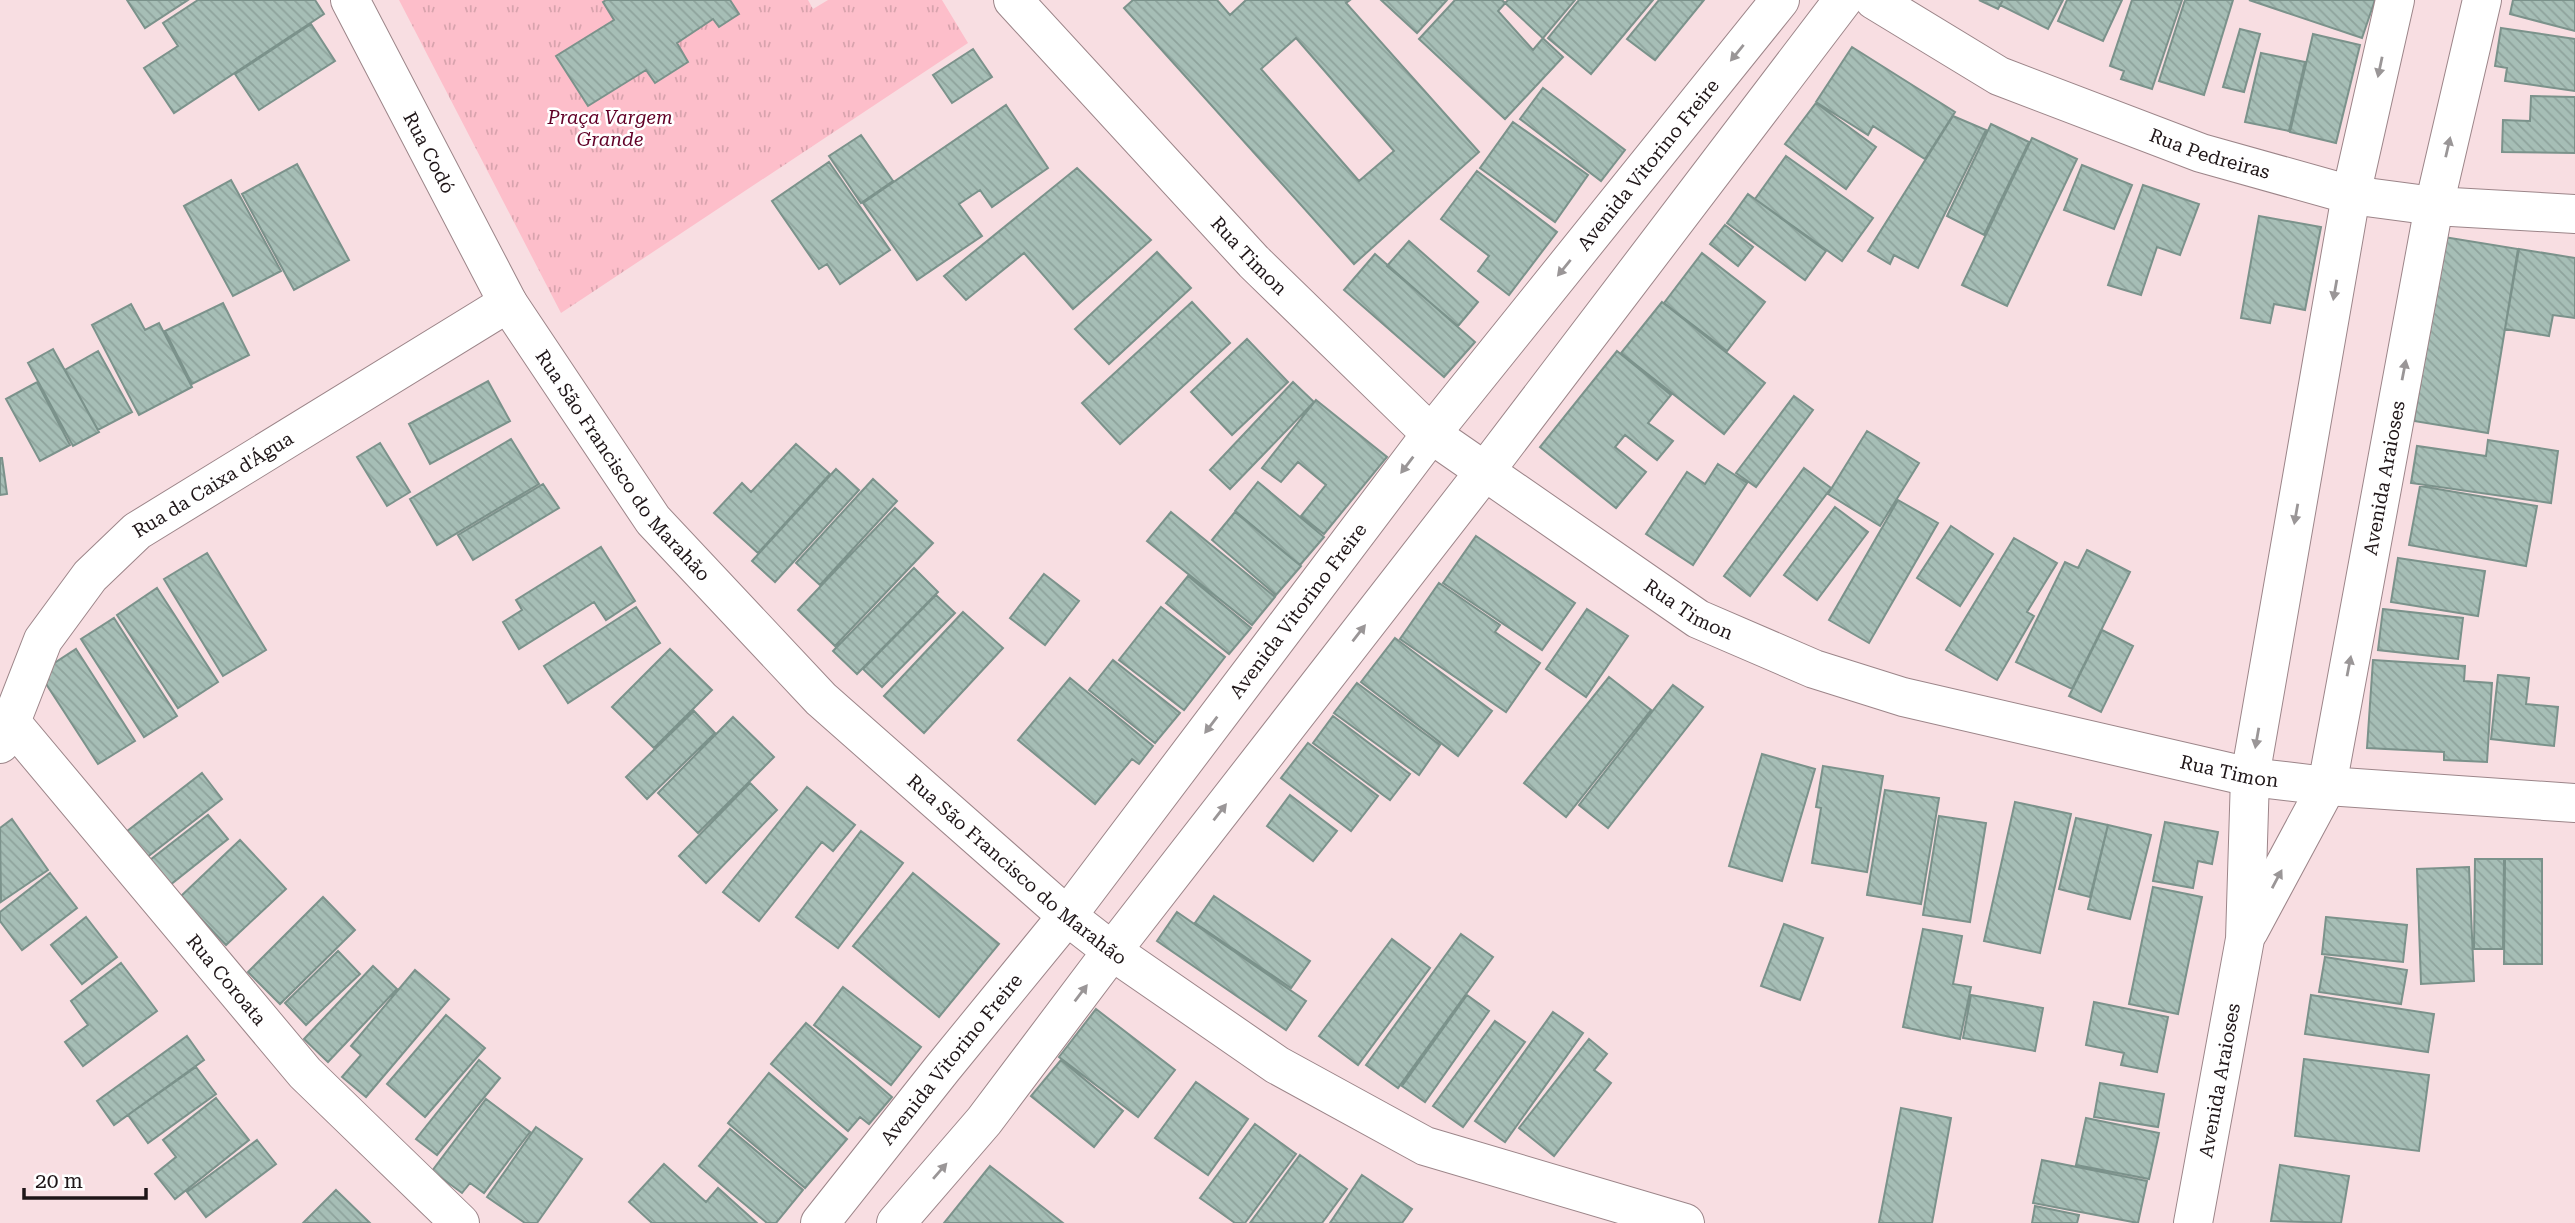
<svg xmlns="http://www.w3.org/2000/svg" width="2575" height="1223" font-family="'Roboto Serif',serif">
	<defs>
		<pattern id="park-tufts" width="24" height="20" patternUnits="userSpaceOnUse" patternTransform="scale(1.75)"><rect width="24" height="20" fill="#fdbeca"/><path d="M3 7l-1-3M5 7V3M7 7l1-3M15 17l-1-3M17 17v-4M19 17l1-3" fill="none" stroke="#d8a3ad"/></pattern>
		<pattern id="building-back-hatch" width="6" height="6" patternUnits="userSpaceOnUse" patternTransform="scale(1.75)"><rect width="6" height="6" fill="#a6beb6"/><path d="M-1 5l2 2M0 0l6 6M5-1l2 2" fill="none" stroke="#8ea39c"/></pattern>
	</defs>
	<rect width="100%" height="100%" fill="#f8dee2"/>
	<!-- park -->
	<path fill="url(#park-tufts)" d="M 399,0 L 808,0 L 813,9 L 828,0 L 942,0 L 968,43 L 561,313 Z"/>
	<!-- building -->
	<path fill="url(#building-back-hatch)" stroke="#7b928b" stroke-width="2" fill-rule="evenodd" d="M 127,0 L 188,0 L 145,28 Z
		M 198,0 L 315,0 L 324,14 L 174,113 L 144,68 L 178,46 L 163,23 Z
		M 606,0 L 730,0 L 739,14 L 719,27 L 713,19 L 677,43 L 688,62 L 655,83 L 646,70 L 588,106 L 556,56 L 614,20 L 603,2 Z
		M 1133,0 L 1217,0 L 1230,15 L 1246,0 L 1350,0 L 1346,3 L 1479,152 L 1354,264 L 1124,8 ZM 1296,38 L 1394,151 L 1359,181 L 1261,69 Z
		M 1381,0 L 1447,0 L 1417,33 Z
		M 1455,0 L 1502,0 L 1563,57 L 1505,119 L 1419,39 Z
		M 1508,0 L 1575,0 L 1533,50 L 1498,11 Z
		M 1579,0 L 1653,0 L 1591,74 L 1548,38 Z
		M 1659,0 L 1704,0 L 1655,60 L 1627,39 Z
		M 1979,0 L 2003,0 L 1998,9 Z
		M 2003,0 L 2063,0 L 2048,29 L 2000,5 Z
		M 2067,0 L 2122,0 L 2103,41 L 2058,21 Z
		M 2132,0 L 2182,0 L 2152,89 L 2121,79 L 2124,71 L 2110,66 Z
		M 2185,0 L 2233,0 L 2204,95 L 2159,81 Z
		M 2249,0 L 2375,0 L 2362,38 Z
		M 2513,0 L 2575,0 L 2575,31 L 2510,14 Z
		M 311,24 L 335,61 L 259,110 L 235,74 Z
		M 2501,28 L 2575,39 L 2575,91 L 2505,81 L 2507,68 L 2495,66 Z
		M 2240,29 L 2260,34 L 2244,92 L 2223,87 Z
		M 2313,34 L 2360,45 L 2336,143 L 2290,132 Z
		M 1852,47 L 1955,112 L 1925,159 L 1873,126 L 1868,135 L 1816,102 Z
		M 973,49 L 992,77 L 952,103 L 933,75 Z
		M 2261,53 L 2305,62 L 2289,131 L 2245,122 Z
		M 1543,88 L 1625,150 L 1601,181 L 1520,119 Z
		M 2531,96 L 2575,97 L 2575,153 L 2502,152 L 2503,120 L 2530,121 Z
		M 1816,103 L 1876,147 L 1846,189 L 1785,144 Z
		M 1006,105 L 1048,168 L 992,207 L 980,190 L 959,204 L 982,236 L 917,280 L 863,203 Z
		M 1953,116 L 1986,130 L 1918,268 L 1894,255 L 1890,264 L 1868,251 Z
		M 1513,122 L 1588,175 L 1555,222 L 1480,168 Z
		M 1991,124 L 2029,142 L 1984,235 L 1947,216 Z
		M 861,135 L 893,181 L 861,203 L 829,156 Z
		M 2032,138 L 2077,159 L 2007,306 L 1962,285 Z
		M 1786,156 L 1873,218 L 1842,261 L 1755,199 Z
		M 829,162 L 890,250 L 840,284 L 827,264 L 819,269 L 772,201 Z
		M 297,164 L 349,260 L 294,290 L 242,194 Z
		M 2082,165 L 2132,185 L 2114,229 L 2064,210 Z
		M 1077,168 L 1151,240 L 1073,309 L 1024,253 L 966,300 L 944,276 Z
		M 1477,171 L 1557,232 L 1509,295 L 1478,271 L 1489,256 L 1441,219 Z
		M 231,180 L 281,271 L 233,296 L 184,206 Z
		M 2143,185 L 2199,204 L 2180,255 L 2157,247 L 2141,295 L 2108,285 Z
		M 1748,194 L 1826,251 L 1805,280 L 1727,223 Z
		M 2259,216 L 2321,227 L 2305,310 L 2274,304 L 2270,323 L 2241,318 Z
		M 1725,225 L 1753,247 L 1738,266 L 1710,244 Z
		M 2444,237 L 2518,249 L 2488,433 L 2414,421 Z
		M 1409,241 L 1478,302 L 1458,326 L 1387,266 Z
		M 2519,249 L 2575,258 L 2575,318 L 2553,315 L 2549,336 L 2505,329 Z
		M 1157,252 L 1191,288 L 1109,364 L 1075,329 Z
		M 1702,253 L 1765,302 L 1727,351 L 1664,303 Z
		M 1375,254 L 1475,342 L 1444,377 L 1344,290 Z
		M 1192,302 L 1230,343 L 1120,444 L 1082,403 Z
		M 1662,302 L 1765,383 L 1724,434 L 1621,353 Z
		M 223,303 L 249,355 L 192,384 L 165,331 Z
		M 131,304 L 145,330 L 159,323 L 192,387 L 139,415 L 92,325 Z
		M 1247,339 L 1288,382 L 1232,435 L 1191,392 Z
		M 53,349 L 99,432 L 73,446 L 28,363 Z
		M 98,351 L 132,412 L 98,430 L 65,370 Z
		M 1617,351 L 1671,395 L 1648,423 L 1673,441 L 1657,460 L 1625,435 L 1615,447 L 1646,472 L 1616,508 L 1540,447 Z
		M 488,381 L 510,421 L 430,464 L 409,424 Z
		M 37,382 L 70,445 L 40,461 L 6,399 Z
		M 1293,382 L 1314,402 L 1230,489 L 1210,470 Z
		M 1794,396 L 1813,410 L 1756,487 L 1736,473 Z
		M 1316,400 L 1387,457 L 1324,534 L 1301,516 L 1326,485 L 1298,462 L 1281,482 L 1262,468 Z
		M 1867,431 L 1919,463 L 1880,526 L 1828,494 Z
		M 511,439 L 539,484 L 437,545 L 410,499 Z
		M 2488,440 L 2558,451 L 2551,503 L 2411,483 L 2417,446 L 2486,456 Z
		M 380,443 L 410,492 L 387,506 L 357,457 Z
		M 796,444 L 830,474 L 758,553 L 714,513 L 742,483 L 751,492 Z
		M 0,458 L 2,458 L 7,494 L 0,495 Z
		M 1718,464 L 1747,483 L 1693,565 L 1646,534 L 1687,472 L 1705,484 Z
		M 1804,468 L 1831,488 L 1750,596 L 1724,576 Z
		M 836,469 L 859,490 L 775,582 L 752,561 Z
		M 873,479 L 897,501 L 820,585 L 796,563 Z
		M 1258,482 L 1324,537 L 1300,565 L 1235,511 Z
		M 543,484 L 559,508 L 473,560 L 458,535 Z
		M 2420,486 L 2537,506 L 2526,566 L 2409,545 Z
		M 1898,500 L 1938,523 L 1869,643 L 1829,620 Z
		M 1835,507 L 1868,532 L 1817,600 L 1784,575 Z
		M 895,508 L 933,543 L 835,646 L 798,610 Z
		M 1171,512 L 1275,597 L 1252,625 L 1147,541 Z
		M 1235,512 L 1301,566 L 1276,595 L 1212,540 Z
		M 1951,526 L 1993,554 L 1960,606 L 1917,578 Z
		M 1476,536 L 1575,603 L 1542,650 L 1443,583 Z
		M 2014,538 L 2057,563 L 2027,612 L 2034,616 L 1997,680 L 1946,650 Z
		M 601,547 L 635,601 L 606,620 L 594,602 L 519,649 L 503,622 L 522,610 L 516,600 Z
		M 2087,550 L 2130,572 L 2072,689 L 2016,662 L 2065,562 L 2078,568 Z
		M 207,553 L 266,650 L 223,676 L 164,579 Z
		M 2398,558 L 2485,571 L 2478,616 L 2391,602 Z
		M 914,568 L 938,592 L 857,674 L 833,651 Z
		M 1044,574 L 1079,601 L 1045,645 L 1010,618 Z
		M 1188,576 L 1251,628 L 1229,654 L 1166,603 Z
		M 1439,583 L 1500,625 L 1495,632 L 1540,663 L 1506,712 L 1400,639 Z
		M 157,588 L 218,682 L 178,708 L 117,615 Z
		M 936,595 L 955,613 L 882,687 L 863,669 Z
		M 636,607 L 660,643 L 568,703 L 544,666 Z
		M 1161,607 L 1225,657 L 1184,710 L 1119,660 Z
		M 1587,609 L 1628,636 L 1586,697 L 1546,669 Z
		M 2383,609 L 2463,618 L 2458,659 L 2378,650 Z
		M 963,612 L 1003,648 L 924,733 L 884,696 Z
		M 114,618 L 177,716 L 144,737 L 81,639 Z
		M 2102,630 L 2133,646 L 2101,712 L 2069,696 Z
		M 1395,638 L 1492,711 L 1458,756 L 1361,682 Z
		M 76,649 L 135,741 L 98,764 L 39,673 Z
		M 670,649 L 712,690 L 654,748 L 612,707 Z
		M 1113,660 L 1180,713 L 1155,743 L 1089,690 Z
		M 2373,660 L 2465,666 L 2464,681 L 2492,683 L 2487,762 L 2444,760 L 2444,752 L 2367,748 Z
		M 2498,675 L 2529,678 L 2526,704 L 2558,707 L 2554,746 L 2491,739 Z
		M 1609,677 L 1651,710 L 1566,817 L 1524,783 Z
		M 1070,678 L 1153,746 L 1139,764 L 1132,759 L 1095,804 L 1018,740 Z
		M 1357,683 L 1440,745 L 1419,775 L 1334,713 Z
		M 1673,685 L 1703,707 L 1608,828 L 1579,805 Z
		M 694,711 L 715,733 L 647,799 L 626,777 Z
		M 1333,716 L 1410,774 L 1390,800 L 1313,743 Z
		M 733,717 L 774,757 L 698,833 L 658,793 Z
		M 1308,743 L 1378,796 L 1351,831 L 1281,778 Z
		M 1762,754 L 1815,769 L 1782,881 L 1729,866 Z
		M 1823,766 L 1883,776 L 1867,872 L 1812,863 L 1821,808 L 1816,807 Z
		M 202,773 L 222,799 L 146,858 L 126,832 Z
		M 750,783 L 777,810 L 706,883 L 679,856 Z
		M 807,787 L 855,825 L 833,851 L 822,842 L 759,921 L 723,892 Z
		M 1885,790 L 1939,798 L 1921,904 L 1867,895 Z
		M 1290,795 L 1337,831 L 1313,861 L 1267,826 Z
		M 2015,802 L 2071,814 L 2040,953 L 1984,941 Z
		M 208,815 L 228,839 L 170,885 L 150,860 Z
		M 1939,816 L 1986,823 L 1970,922 L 1923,915 Z
		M 2076,818 L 2108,825 L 2090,897 L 2059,889 Z
		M 12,819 L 48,870 L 1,902 L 0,828 Z
		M 2165,822 L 2218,832 L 2212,864 L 2198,861 L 2193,888 L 2153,881 Z
		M 2108,825 L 2151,835 L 2130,919 L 2088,909 Z
		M 861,831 L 903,863 L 838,948 L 796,917 Z
		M 240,840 L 286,889 L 226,945 L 180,897 Z
		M 2475,859 L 2504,859 L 2503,949 L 2474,949 Z
		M 2505,859 L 2542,859 L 2542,964 L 2504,964 Z
		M 2469,867 L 2474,981 L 2421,984 L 2417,869 Z
		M 50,873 L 77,908 L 22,950 L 0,921 L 0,912 Z
		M 913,873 L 999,944 L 939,1017 L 853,946 Z
		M 2153,887 L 2202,897 L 2178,1014 L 2129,1004 Z
		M 1214,896 L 1310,961 L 1291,988 L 1195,923 Z
		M 323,897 L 355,930 L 280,1004 L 248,972 Z
		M 1177,912 L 1306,1001 L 1286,1030 L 1157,941 Z
		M 86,917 L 117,957 L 82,984 L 51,945 Z
		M 2326,917 L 2407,925 L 2403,962 L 2322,954 Z
		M 1784,924 L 1823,938 L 1800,1000 L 1761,986 Z
		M 1923,929 L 1962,936 L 1953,984 L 1971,987 L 1960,1039 L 1903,1027 Z
		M 1461,934 L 1493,957 L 1398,1088 L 1366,1065 Z
		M 1392,939 L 1430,968 L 1358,1065 L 1319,1036 Z
		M 338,951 L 360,974 L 306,1025 L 285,1003 Z
		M 2325,957 L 2407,970 L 2401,1004 L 2319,992 Z
		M 121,963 L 157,1011 L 83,1066 L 65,1042 L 88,1025 L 71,1001 Z
		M 373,966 L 397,989 L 328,1062 L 304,1039 Z
		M 415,970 L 449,999 L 366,1097 L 342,1077 L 361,1055 L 351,1046 Z
		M 843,987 L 921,1047 L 891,1085 L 814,1025 Z
		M 1467,995 L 1489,1011 L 1425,1102 L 1402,1086 Z
		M 1971,995 L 2043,1008 L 2035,1051 L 1963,1038 Z
		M 2311,995 L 2434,1014 L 2428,1052 L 2305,1034 Z
		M 2094,1002 L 2168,1017 L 2157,1072 L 2121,1065 L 2124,1053 L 2086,1045 Z
		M 1096,1009 L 1175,1070 L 1138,1117 L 1059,1057 Z
		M 1553,1012 L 1583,1033 L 1505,1142 L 1475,1121 Z
		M 446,1015 L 485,1048 L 425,1117 L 387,1084 Z
		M 1495,1021 L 1525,1042 L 1463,1127 L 1433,1106 Z
		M 806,1023 L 892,1097 L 869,1124 L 860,1117 L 848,1131 L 771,1064 Z
		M 187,1036 L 204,1060 L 114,1125 L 97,1101 Z
		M 1589,1039 L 1607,1054 L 1594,1070 L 1611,1083 L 1554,1156 L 1519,1128 Z
		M 2304,1059 L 2429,1075 L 2419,1151 L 2295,1136 Z
		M 479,1060 L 500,1078 L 437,1155 L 416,1139 Z
		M 1061,1060 L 1123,1111 L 1094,1147 L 1031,1096 Z
		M 196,1067 L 216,1094 L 148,1143 L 128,1115 Z
		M 769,1073 L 847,1139 L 805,1188 L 728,1123 Z
		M 1196,1082 L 1248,1119 L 1208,1175 L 1155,1138 Z
		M 2100,1083 L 2164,1094 L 2158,1127 L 2094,1117 Z
		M 216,1098 L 249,1140 L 175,1199 L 155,1174 L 176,1157 L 163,1140 Z
		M 486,1099 L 530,1132 L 484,1193 L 470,1183 L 462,1193 L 432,1171 Z
		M 1901,1108 L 1951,1118 L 1932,1223 L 1879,1223 Z
		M 2086,1118 L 2159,1133 L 2149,1179 L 2076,1165 Z
		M 1255,1124 L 1296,1154 L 1245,1223 L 1235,1223 L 1200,1198 Z
		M 536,1127 L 582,1159 L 537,1223 L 525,1223 L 487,1197 Z
		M 730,1129 L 803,1190 L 776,1223 L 767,1223 L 699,1166 Z
		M 257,1140 L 276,1164 L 206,1217 L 187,1192 Z
		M 1300,1155 L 1347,1189 L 1322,1223 L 1250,1223 Z
		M 2042,1160 L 2147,1181 L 2138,1223 L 2033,1203 Z
		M 664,1164 L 706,1202 L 718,1188 L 757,1223 L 652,1223 L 629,1202 Z
		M 2280,1165 L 2349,1176 L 2341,1223 L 2271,1221 Z
		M 990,1166 L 1063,1223 L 944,1223 Z
		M 1362,1175 L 1412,1209 L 1402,1223 L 1330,1223 Z
		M 336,1190 L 370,1223 L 303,1223 Z
		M 2035,1206 L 2079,1215 L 2077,1223 L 2032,1223 Z"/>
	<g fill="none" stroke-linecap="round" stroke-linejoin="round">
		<!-- minor casing -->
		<g stroke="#9c8589" stroke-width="40">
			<g id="minor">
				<path id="s1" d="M 350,0 L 508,303 L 653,520 L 821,699 L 1067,916 L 1112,951 L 1277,1065 L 1425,1146 L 1685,1223"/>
				<path id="s2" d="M 1013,0 L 1254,262 L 1431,434 L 1698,619 L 1814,669 L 1903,697 L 2250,777 L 2327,786 L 2575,803"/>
				<path id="s3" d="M 11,722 L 305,1073 L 460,1223"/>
				<path id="s4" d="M 0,744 L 11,722 L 43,640 L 90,576 L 137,531 L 508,303"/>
				<path id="s5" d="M 2249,931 L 2327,786 L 2434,206 L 2482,0"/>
				<path id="s6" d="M 2193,1223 L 2245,939 L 2250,777 L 2351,195 L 2395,0"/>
			</g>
		</g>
		<!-- tertiary casing -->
		<g stroke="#9c8589" stroke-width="40">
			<g id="tertiary">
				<path id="s7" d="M 1874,0 L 1999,76 L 2201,153 L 2351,195 L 2434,206 L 2575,214"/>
				<path id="s8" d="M 820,1223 L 942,1069 L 1067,916 L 1431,434 L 1780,0"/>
				<path d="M 896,1223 L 984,1121 L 1112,951 L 1485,471 L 1843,0"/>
			</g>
		</g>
		<!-- minor -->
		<use href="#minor" stroke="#fff" stroke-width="38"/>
		<!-- tertiary -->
		<use href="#tertiary" stroke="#fff" stroke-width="38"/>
	</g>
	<!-- one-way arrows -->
	<defs><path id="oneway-solid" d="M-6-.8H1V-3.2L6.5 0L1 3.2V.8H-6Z" transform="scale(1.75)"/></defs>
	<g fill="#9a9697">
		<use href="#oneway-solid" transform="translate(1737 53) rotate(129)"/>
		<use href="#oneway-solid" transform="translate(2380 67) rotate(102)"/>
		<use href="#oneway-solid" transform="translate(2448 147) rotate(-77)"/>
		<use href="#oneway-solid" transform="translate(1564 268) rotate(129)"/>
		<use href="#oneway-solid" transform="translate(2335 290) rotate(100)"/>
		<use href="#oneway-solid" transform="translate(2404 370) rotate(-79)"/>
		<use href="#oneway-solid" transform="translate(1407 465) rotate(127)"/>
		<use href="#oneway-solid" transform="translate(2296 514) rotate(100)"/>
		<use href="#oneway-solid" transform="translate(1359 633) rotate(-52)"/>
		<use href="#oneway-solid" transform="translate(2349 666) rotate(-79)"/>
		<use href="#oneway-solid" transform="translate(1211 725) rotate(127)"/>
		<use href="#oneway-solid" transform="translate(2257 738) rotate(100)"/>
		<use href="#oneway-solid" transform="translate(1220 812) rotate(-52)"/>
		<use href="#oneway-solid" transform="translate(2277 879) rotate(-62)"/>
		<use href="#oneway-solid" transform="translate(1081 993) rotate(-53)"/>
		<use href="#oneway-solid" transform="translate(940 1171) rotate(-49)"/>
	</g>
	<g text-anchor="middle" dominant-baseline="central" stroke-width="5" stroke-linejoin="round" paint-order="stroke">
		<!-- park labels -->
		<g font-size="19" font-style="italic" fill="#610027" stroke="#fff">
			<text x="610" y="117">Praça Vargem<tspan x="610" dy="22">Grande</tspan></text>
		</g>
		<!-- street labels -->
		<g font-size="19" fill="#1f1618" stroke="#fff">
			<text stroke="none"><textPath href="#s1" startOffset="172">Rua Codó</textPath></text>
			<text stroke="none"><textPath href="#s7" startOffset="371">Rua Pedreiras</textPath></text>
			<text stroke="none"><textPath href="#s8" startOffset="1344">Avenida Vitorino Freire</textPath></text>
			<text stroke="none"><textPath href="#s2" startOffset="348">Rua Timon</textPath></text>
			<text stroke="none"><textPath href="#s1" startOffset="541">Rua São Francisco do Marahão</textPath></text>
			<text stroke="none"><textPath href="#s5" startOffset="478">Avenida Araioses</textPath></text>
			<text stroke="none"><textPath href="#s4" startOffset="346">Rua da Caixa d'Água</textPath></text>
			<text stroke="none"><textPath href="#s2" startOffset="915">Rua Timon</textPath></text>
			<text stroke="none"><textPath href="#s8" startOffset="777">Avenida Vitorino Freire</textPath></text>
			<text stroke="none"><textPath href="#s2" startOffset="1482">Rua Timon</textPath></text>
			<text stroke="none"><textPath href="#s1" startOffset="1108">Rua São Francisco do Marahão</textPath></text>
			<text stroke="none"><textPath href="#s3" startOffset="336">Rua Coroata</textPath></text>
			<text stroke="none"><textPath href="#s8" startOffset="210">Avenida Vitorino Freire</textPath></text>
			<text stroke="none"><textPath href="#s6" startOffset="145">Avenida Araioses</textPath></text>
		</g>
	</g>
	<!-- scale -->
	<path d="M24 1188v10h122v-10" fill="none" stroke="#1f1618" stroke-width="3.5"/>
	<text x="35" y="1188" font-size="21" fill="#1f1618" stroke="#ffffff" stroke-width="5" paint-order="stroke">20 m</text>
</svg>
